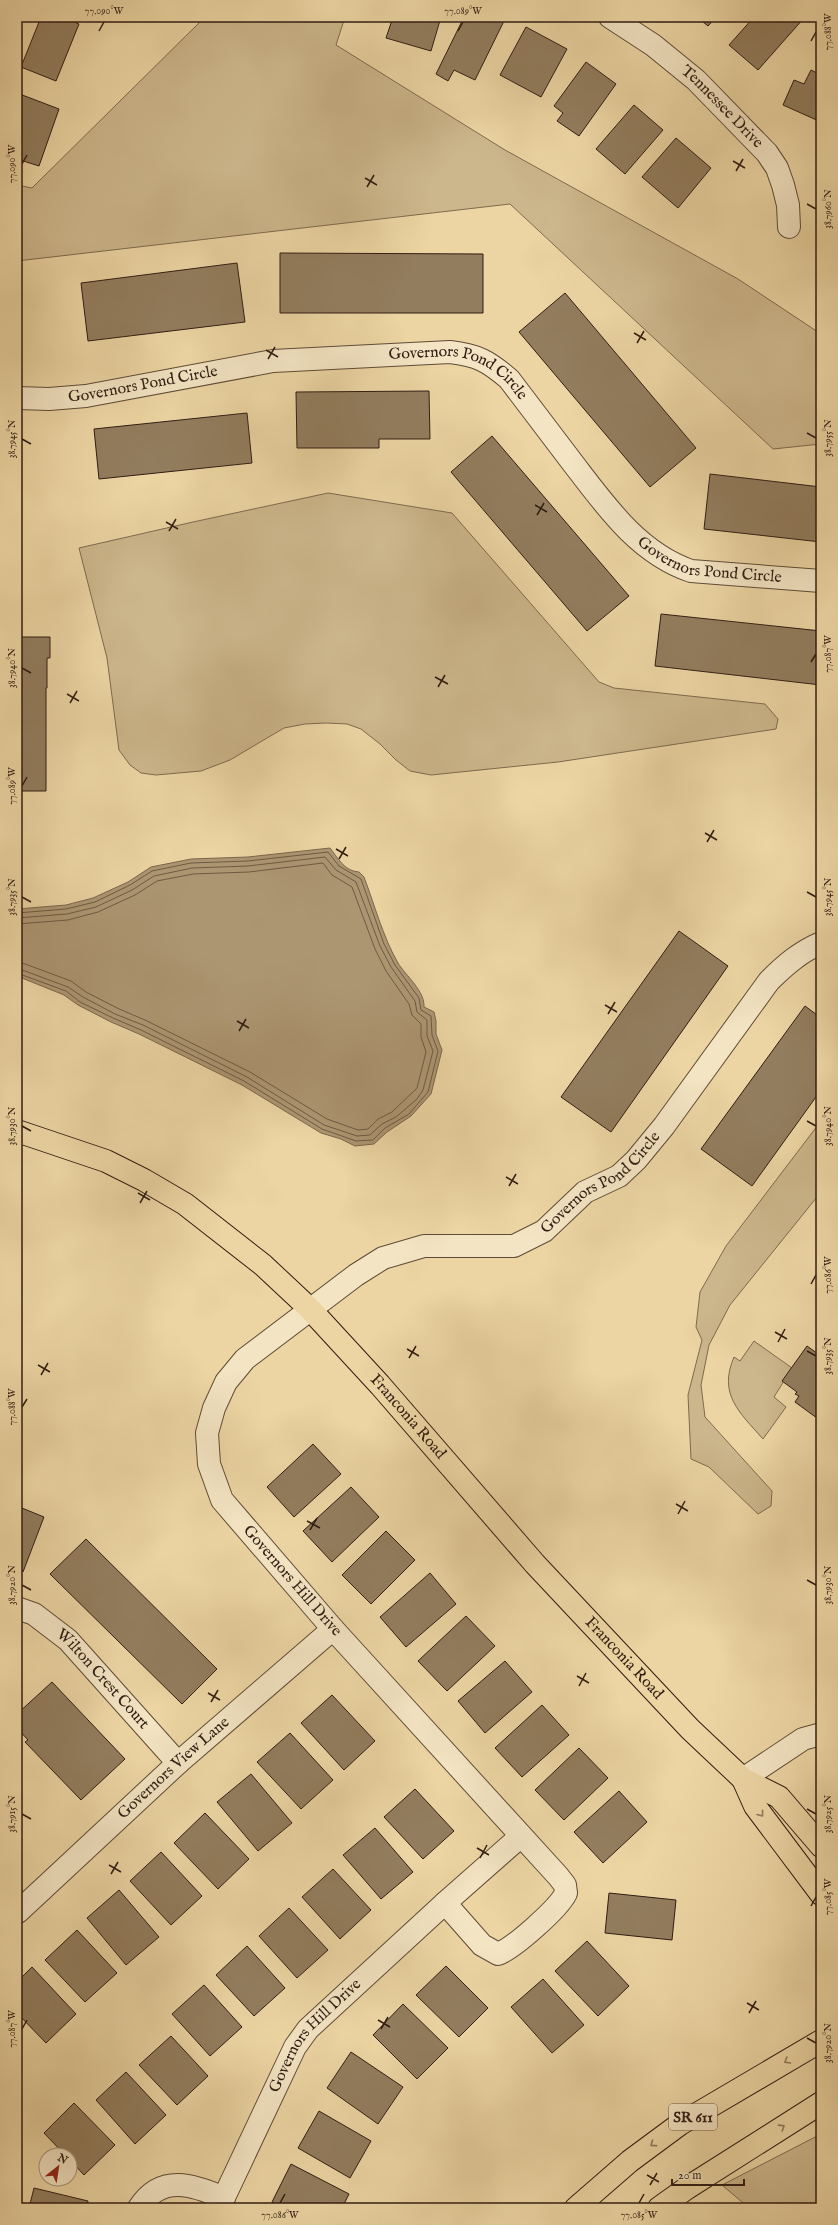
<svg xmlns="http://www.w3.org/2000/svg" width="838" height="2225" font-family="'IM FELL English',serif">
	<rect width="100%" height="100%" fill="#ecd5a3"/>
	<filter id="stains"><feTurbulence type="fractalNoise" baseFrequency=".005" numOctaves="4"/><feColorMatrix values="0 0 0 0 .2 0 0 0 0 .09 0 0 0 0 .02 0 0 0 .5 -.17"/></filter>
	<radialGradient id="worn" r=".72"><stop offset=".6" stop-color="#630" stop-opacity="0"/><stop offset="1" stop-color="#630" stop-opacity=".3"/></radialGradient>
	<!-- green -->
	<path fill="#ccb68b" stroke="#7e6a4f" d="M 205,17 L 345,17 L 336,45 L 505,150 L 738,279 L 821,334 L 821,444 L 773,449 L 510,204 L 17,261 L 17,185 L 32,188 Z
		M 328,493 L 452,513 L 599,682 L 614,688 L 765,704 L 778,719 L 776,729 L 558,762 L 431,775 L 410,771 L 396,760 L 380,744 L 361,729 L 347,724 L 326,723 L 305,724 L 284,728 L 230,760 L 201,771 L 156,775 L 141,773 L 130,765 L 119,750 L 107,658 L 79,548 L 193,522 Z
		M 821,1121 L 821,1192 L 730,1305 L 709,1345 L 701,1385 L 705,1417 L 772,1491 L 771,1506 L 758,1514 L 709,1467 L 691,1459 L 688,1395 L 702,1340 L 696,1327 L 700,1292 L 726,1246 Z
		M 754,1341 L 792,1368 L 774,1397 L 786,1407 L 763,1439 C 739,1412 718,1394 734,1357 L 740,1361 Z
		M 821,2134 L 821,2208 L 749,2208 L 722,2185 Z"/>
	<!-- water -->
	<path fill="#ac9672" stroke="#7a664c" d="M 330,848 C 338,858 344,871 359,872 L 364,877 C 375,906 383,937 398,963 C 406,976 425,991 424,1007 L 434,1012 L 436,1021 L 436,1034 L 442,1050 L 431,1094 L 411,1116 L 387,1132 L 374,1144 L 355,1146 L 341,1139 L 321,1133 L 242,1085 L 139,1034 L 111,1022 L 78,1005 L 64,995 L 17,976 L 17,909 L 66,905 L 93,898 L 128,882 L 151,867 L 191,859 L 248,857 Z"/>
	<g fill="none" stroke-linecap="round" stroke-linejoin="round">
		<!-- shore -->
		<path stroke="#6e5a42" stroke-width="1" d="M 17,913 L 66,909 L 95,902 L 130,885 L 152,871 L 191,863 L 248,861 L 328,852 L 339,866 L 361,879 L 384,944 L 395,965 L 419,998 L 421,1010 L 431,1016 L 432,1035 L 438,1051 L 428,1092 L 409,1114 L 385,1128 L 373,1140 L 356,1141 L 322,1129 L 244,1081 L 141,1030 L 113,1018 L 80,1002 L 66,991 L 17,973
			M 17,918 L 67,914 L 96,907 L 132,890 L 154,876 L 192,868 L 248,866 L 325,857 L 336,870 L 356,882 L 380,946 L 391,967 L 415,1001 L 417,1012 L 427,1020 L 427,1036 L 433,1051 L 423,1090 L 417,1099 L 396,1117 L 382,1124 L 370,1135 L 357,1136 L 324,1125 L 247,1077 L 143,1025 L 115,1014 L 83,997 L 68,987 L 17,968
			M 17,924 L 68,920 L 98,912 L 135,895 L 157,881 L 193,874 L 249,872 L 323,863 L 332,875 L 352,887 L 375,949 L 386,971 L 409,1004 L 412,1015 L 421,1024 L 421,1037 L 426,1052 L 417,1088 L 392,1112 L 378,1119 L 368,1129 L 358,1130 L 327,1119 L 250,1072 L 145,1020 L 117,1008 L 86,992 L 71,981 L 17,961"/>
	</g>
	<!-- building -->
	<path fill="#927d5e" stroke="#301d13" d="M 41,17 L 63,17 L 79,24 L 56,81 L 21,67 Z
		M 393,17 L 441,17 L 431,51 L 386,38 Z
		M 464,17 L 495,17 L 504,21 L 475,80 L 454,70 L 448,81 L 436,74 Z
		M 697,17 L 716,17 L 708,26 Z
		M 754,17 L 804,18 L 758,70 L 729,45 Z
		M 526,27 L 567,49 L 541,97 L 500,75 Z
		M 586,62 L 616,84 L 579,136 L 557,121 L 563,113 L 554,106 Z
		M 811,70 L 821,75 L 821,122 L 783,105 L 794,80 L 804,84 Z
		M 17,93 L 59,109 L 39,166 L 17,159 Z
		M 634,105 L 663,130 L 625,174 L 596,149 Z
		M 676,138 L 711,168 L 678,208 L 642,177 Z
		M 280,253 L 483,254 L 483,313 L 280,313 Z
		M 237,263 L 245,322 L 88,341 L 81,283 Z
		M 565,293 L 696,448 L 650,487 L 519,332 Z
		M 429,391 L 430,439 L 379,439 L 379,448 L 297,448 L 296,392 Z
		M 247,413 L 252,463 L 99,479 L 94,429 Z
		M 492,436 L 629,596 L 587,631 L 451,472 Z
		M 710,474 L 821,487 L 821,542 L 704,529 Z
		M 661,614 L 821,631 L 821,685 L 655,666 Z
		M 17,637 L 50,637 L 50,658 L 47,658 L 47,688 L 46,688 L 46,791 L 17,791 Z
		M 679,931 L 728,966 L 611,1132 L 561,1097 Z
		M 805,1006 L 821,1018 L 821,1090 L 752,1186 L 701,1149 Z
		M 807,1346 L 821,1356 L 821,1421 L 795,1402 L 799,1396 L 795,1394 L 797,1392 L 782,1381 Z
		M 313,1444 L 341,1474 L 294,1517 L 267,1487 Z
		M 351,1487 L 379,1517 L 332,1562 L 303,1531 Z
		M 17,1506 L 44,1517 L 23,1572 L 17,1569 Z
		M 386,1531 L 415,1560 L 371,1604 L 342,1575 Z
		M 86,1539 L 217,1669 L 182,1704 L 50,1574 Z
		M 430,1573 L 456,1604 L 406,1647 L 380,1617 Z
		M 466,1616 L 495,1646 L 447,1691 L 418,1661 Z
		M 505,1661 L 532,1692 L 485,1733 L 458,1701 Z
		M 52,1682 L 125,1759 L 81,1800 L 25,1742 L 28,1740 L 17,1728 L 17,1714 Z
		M 332,1695 L 375,1741 L 344,1770 L 301,1723 Z
		M 542,1705 L 569,1735 L 522,1777 L 495,1748 Z
		M 290,1733 L 333,1780 L 301,1809 L 257,1762 Z
		M 579,1748 L 608,1778 L 564,1820 L 535,1790 Z
		M 251,1774 L 292,1823 L 258,1851 L 217,1802 Z
		M 415,1789 L 454,1831 L 423,1859 L 384,1817 Z
		M 619,1791 L 647,1822 L 603,1863 L 574,1832 Z
		M 205,1813 L 249,1859 L 218,1889 L 174,1843 Z
		M 375,1828 L 413,1872 L 381,1899 L 343,1855 Z
		M 161,1852 L 202,1896 L 171,1925 L 130,1881 Z
		M 333,1869 L 371,1910 L 340,1939 L 302,1897 Z
		M 119,1890 L 159,1937 L 126,1965 L 87,1918 Z
		M 609,1893 L 676,1900 L 672,1940 L 605,1933 Z
		M 289,1908 L 328,1950 L 297,1978 L 259,1936 Z
		M 77,1930 L 117,1973 L 85,2002 L 45,1960 Z
		M 587,1941 L 629,1986 L 598,2016 L 555,1971 Z
		M 247,1946 L 285,1988 L 254,2016 L 216,1975 Z
		M 446,1966 L 488,2008 L 459,2037 L 416,1995 Z
		M 32,1967 L 76,2014 L 46,2043 L 17,2013 L 17,1982 Z
		M 543,1979 L 584,2025 L 552,2053 L 511,2007 Z
		M 204,1985 L 242,2027 L 210,2056 L 172,2014 Z
		M 403,2004 L 448,2048 L 417,2079 L 373,2035 Z
		M 171,2036 L 208,2076 L 177,2105 L 139,2065 Z
		M 351,2052 L 403,2087 L 378,2124 L 327,2088 Z
		M 126,2072 L 166,2115 L 135,2144 L 96,2100 Z
		M 74,2103 L 115,2145 L 84,2175 L 70,2160 L 70,2155 L 65,2155 L 44,2133 Z
		M 319,2111 L 371,2141 L 350,2178 L 298,2148 Z
		M 291,2164 L 349,2194 L 342,2208 L 284,2208 L 272,2202 Z
		M 34,2188 L 88,2201 L 87,2208 L 29,2208 Z"/>
	<g fill="none" stroke-linecap="round" stroke-linejoin="round">
		<!-- minor casing -->
		<g stroke="#5f4b37" stroke-width="24">
			<g id="minor">
				<path id="s1" d="M 610,17 L 653,45 L 696,80 L 767,153 L 777,168 L 783,185 L 788,205 L 789,227"/>
				<path id="s2" d="M 17,398 L 49,399 L 86,396 L 273,361 L 450,352 C 477,355 488,361 509,379 C 530,407 551,434 572,462 C 605,505 638,553 691,571 L 821,581"/>
				<path id="s3" d="M 17,1608 L 34,1614 L 68,1640 L 178,1763"/>
				<path d="M 743,1779 L 803,1739 L 821,1734"/>
				<path d="M 445,1903 L 521,1836"/>
				<path id="s4" d="M 18,1912 L 178,1763 L 333,1629"/>
				<path d="M 139,2208 C 161,2173 194,2185 224,2198"/>
				<path id="s5" d="M 219,2208 L 295,2047 L 308,2029 L 445,1903 L 482,1945 L 498,1954 C 514,1948 559,1908 566,1893 L 565,1885 L 558,1876 L 333,1629 L 222,1500 L 209,1464 L 207,1433 L 214,1408 L 226,1382 L 245,1359 L 356,1275 L 383,1258 L 424,1246 L 514,1246 L 544,1231 L 585,1192 L 619,1176 L 636,1160 L 664,1126 L 769,981 C 785,965 800,952 821,943"/>
			</g>
		</g>
		<!-- major casing -->
		<g stroke="#301d13" stroke-width="24">
			<g id="major">
				<path id="s6" d="M 17,1131 L 106,1161 L 144,1180 L 185,1204 L 263,1265 L 310,1309 L 380,1385 L 535,1564 L 690,1729 L 743,1779 L 779,1797 L 821,1846"/>
				<path d="M 743,1779 L 755,1806 L 821,1894"/>
				<path d="M 576,2208 L 630,2161 L 680,2124 L 821,2041"/>
				<path d="M 659,2208 L 687,2188 L 821,2103"/>
			</g>
		</g>
		<!-- minor -->
		<use href="#minor" stroke="#f3e4c3" stroke-width="22"/>
		<!-- major -->
		<use href="#major" stroke="#ecd5a3" stroke-width="22"/>
	</g>
	<!-- one-way arrows -->
	<defs><path id="oneway-chevron" d="M-2-3.5L2.5 0L-2 3.5" fill="none" stroke-width="1.6" stroke-linecap="round" stroke-linejoin="round"/></defs>
	<g stroke="#8e795b">
		<use href="#oneway-chevron" transform="translate(761 1814) rotate(53)"/>
		<use href="#oneway-chevron" transform="translate(787 2061) rotate(149)"/>
		<use href="#oneway-chevron" transform="translate(782 2127) rotate(-32)"/>
		<use href="#oneway-chevron" transform="translate(653 2144) rotate(144)"/>
	</g>
	<!-- ticks -->
	<path fill="none" stroke="#301d13" stroke-width="1.5" d="M 99,31 L 104,22M 458,31 L 463,22M 811,41 L 816,32M 733,161 L 745,168M 22,164 L 27,155M 736,171 L 743,159M 365,178 L 377,185M 367,187 L 374,175M 807,204 L 816,209M 634,333 L 646,340M 637,343 L 644,331M 266,350 L 278,357M 268,359 L 275,347M 807,433 L 816,438M 22,439 L 31,444M 535,505 L 547,512M 537,515 L 544,503M 166,522 L 178,529M 169,531 L 176,519M 811,662 L 816,654M 22,668 L 31,673M 435,677 L 448,684M 438,687 L 445,675M 67,694 L 79,701M 70,703 L 77,691M 22,786 L 27,777M 705,833 L 717,840M 707,842 L 714,830M 336,849 L 348,856M 339,859 L 346,847M 807,892 L 816,897M 22,897 L 31,902M 605,1005 L 617,1012M 608,1014 L 615,1002M 237,1021 L 249,1028M 239,1031 L 246,1019M 807,1121 L 816,1126M 22,1126 L 31,1131M 506,1177 L 518,1184M 509,1186 L 516,1174M 138,1193 L 150,1200M 140,1203 L 147,1191M 811,1284 L 816,1275M 775,1332 L 787,1339M 778,1342 L 785,1329M 407,1349 L 419,1356M 807,1351 L 816,1356M 409,1358 L 416,1346M 38,1365 L 50,1372M 41,1375 L 48,1363M 22,1407 L 27,1399M 676,1504 L 688,1511M 678,1514 L 685,1501M 307,1521 L 320,1528M 310,1530 L 317,1518M 807,1580 L 816,1585M 22,1585 L 31,1590M 577,1676 L 589,1683M 579,1686 L 586,1673M 208,1693 L 220,1700M 211,1702 L 218,1690M 807,1809 L 816,1814M 22,1814 L 31,1819M 477,1848 L 489,1855M 480,1858 L 487,1845M 109,1865 L 121,1872M 111,1874 L 118,1862M 811,1906 L 816,1897M 747,2003 L 759,2010M 749,2013 L 756,2001M 378,2020 L 390,2027M 22,2029 L 27,2020M 381,2029 L 388,2017M 807,2038 L 816,2043M 647,2175 L 659,2182M 650,2185 L 657,2173M 280,2203 L 285,2194M 639,2203 L 644,2194"/>
	<g text-anchor="middle" dominant-baseline="central" stroke-width="3" stroke-linejoin="round" paint-order="stroke">
		<!-- shield labels -->
		<rect fill="#f3e4c3" stroke="#6a5948" stroke-width="1" x="669" y="2104" width="48" height="26" rx="3"/>
		<g font-size="15" font-weight="bold" fill="#301d13">
			<text x="693" y="2117">SR 611</text>
		</g>
		<!-- street labels -->
		<g font-size="16" fill="#301d13" stroke="#f3e4c3">
			<text stroke="none"><textPath href="#s1" startOffset="144">Tennessee Drive</textPath></text>
			<text stroke="none"><textPath href="#s2" startOffset="451">Governors Pond Circle</textPath></text>
			<text stroke="none"><textPath href="#s2" startOffset="127">Governors Pond Circle</textPath></text>
			<text stroke="none"><textPath href="#s2" startOffset="786">Governors Pond Circle</textPath></text>
			<text stroke="none"><textPath href="#s5" startOffset="1643">Governors Pond Circle</textPath></text>
			<text stroke="none"><textPath href="#s6" startOffset="493">Franconia Road</textPath></text>
			<text transform="translate(292 1581) rotate(49)">Governors Hill Drive</text>
			<text stroke="none"><textPath href="#s6" startOffset="817">Franconia Road</textPath></text>
			<text stroke="none"><textPath href="#s3" startOffset="113">Wilton Crest Court</textPath></text>
			<text stroke="none"><textPath href="#s4" startOffset="212">Governors View Lane</textPath></text>
			<text stroke="none"><textPath href="#s5" startOffset="199">Governors Hill Drive</textPath></text>
		</g>
	</g>
	<!-- margin -->
	<rect width="838" height="2225" fill="none" stroke="#ecd5a3" stroke-width="44"/>
	<!-- north arrow -->
	<g transform="translate(58 2167) rotate(30)"><circle r="19" fill="#f3e4c3" stroke="#a5947d"/>
	<path d="M0-3L7 15L0 10L-7 15Z" fill="#8f2418"/>
	<text y="-6" font-size="11" font-weight="bold" text-anchor="middle" fill="#301d13">N</text>
	</g>
	<!-- scale -->
	<path d="M672 2179v6h72v-6" fill="none" stroke="#301d13" stroke-width="2"/>
	<text x="678" y="2179" font-size="12" fill="#301d13" stroke="#f3e4c3" stroke-width="3" paint-order="stroke">20 m</text>
	<rect x="22" y="22" width="794" height="2181" fill="none" stroke="#301d13" stroke-width="1.5"/>
	<g font-size="10" text-anchor="middle" fill="#301d13">
		<text x="104" y="14">77.090°W</text>
		<text x="463" y="14">77.089°W</text>
		<text transform="translate(827 32) rotate(-90)" y="4">77.088°W</text>
		<text transform="translate(11 164) rotate(-90)" y="4">77.090°W</text>
		<text transform="translate(827 209) rotate(-90)" y="4">38.7960°N</text>
		<text transform="translate(827 438) rotate(-90)" y="4">38.7955°N</text>
		<text transform="translate(11 439) rotate(-90)" y="4">38.7945°N</text>
		<text transform="translate(827 654) rotate(-90)" y="4">77.087°W</text>
		<text transform="translate(11 668) rotate(-90)" y="4">38.7940°N</text>
		<text transform="translate(11 786) rotate(-90)" y="4">77.089°W</text>
		<text transform="translate(827 897) rotate(-90)" y="4">38.7945°N</text>
		<text transform="translate(11 897) rotate(-90)" y="4">38.7935°N</text>
		<text transform="translate(827 1126) rotate(-90)" y="4">38.7940°N</text>
		<text transform="translate(11 1126) rotate(-90)" y="4">38.7930°N</text>
		<text transform="translate(827 1275) rotate(-90)" y="4">77.086°W</text>
		<text transform="translate(827 1356) rotate(-90)" y="4">38.7935°N</text>
		<text transform="translate(11 1407) rotate(-90)" y="4">77.088°W</text>
		<text transform="translate(827 1585) rotate(-90)" y="4">38.7930°N</text>
		<text transform="translate(11 1585) rotate(-90)" y="4">38.7920°N</text>
		<text transform="translate(827 1814) rotate(-90)" y="4">38.7925°N</text>
		<text transform="translate(11 1814) rotate(-90)" y="4">38.7915°N</text>
		<text transform="translate(827 1897) rotate(-90)" y="4">77.085°W</text>
		<text transform="translate(11 2029) rotate(-90)" y="4">77.087°W</text>
		<text transform="translate(827 2043) rotate(-90)" y="4">38.7920°N</text>
		<text x="280" y="2218">77.086°W</text>
		<text x="639" y="2218">77.085°W</text>
	</g>
	<rect width="100%" height="100%" filter="url(#stains)"/>
	<rect width="100%" height="100%" fill="url(#worn)"/>
</svg>
